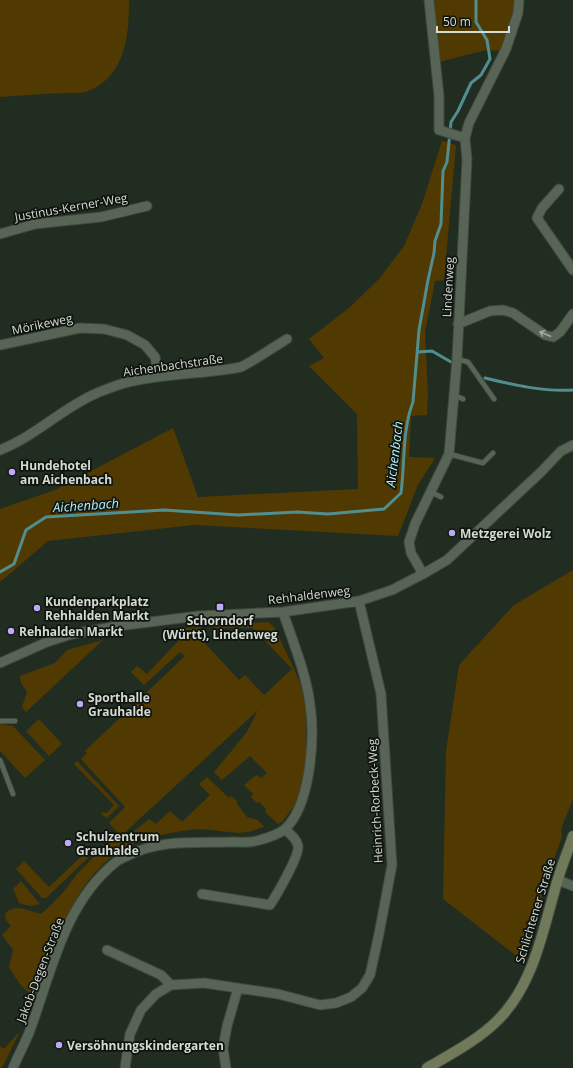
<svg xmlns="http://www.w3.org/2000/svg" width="573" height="1068" font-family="'Open Sans',sans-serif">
	<rect width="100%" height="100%" fill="#222d21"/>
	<!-- green -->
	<path fill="#513a02" d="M 0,0 L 129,0 C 129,35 126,76 88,91 C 82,94 71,93 64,93 C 43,94 21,95 0,97 Z
		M 428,0 L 517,0 L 503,51 L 486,50 L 435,63 Z
		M 442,141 L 456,145 L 444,280 L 435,281 L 425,332 L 428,395 L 427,415 L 411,416 L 409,457 L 435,458 L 418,485 L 398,536 L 194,525 L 48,541 L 0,582 L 0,509 L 55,490 L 173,428 L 198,497 L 358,489 L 357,414 L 309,366 L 324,358 L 309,339 L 349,308 L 379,279 L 404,246 L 422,204 Z
		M 573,570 L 573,799 L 561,829 L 562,837 L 549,872 L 525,952 L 515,955 L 443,899 L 446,751 L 459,665 L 514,605 Z
		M 268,622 L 275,628 L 302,687 L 306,714 L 306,761 L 301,789 L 294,806 L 283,821 L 278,824 L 265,812 L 266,809 L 259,802 L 257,803 L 251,797 L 253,794 L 244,785 L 256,775 L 261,778 L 267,773 L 250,756 L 222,780 L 214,772 L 247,732 L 258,710 L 121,836 L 109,823 L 125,807 L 81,759 L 87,753 L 85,751 L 185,656 L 180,652 L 144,685 L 131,672 L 137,666 L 147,674 L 182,637 L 175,629 L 201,627 L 204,630 L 200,638 L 239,680 L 245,675 L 264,695 L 292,669 L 253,628 L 215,628 L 212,625 Z
		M 103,640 L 26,712 L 22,707 L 27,692 L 21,683 L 20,676 L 55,663 L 67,650 Z
		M 39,719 L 62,744 L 49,756 L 26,731 Z
		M 0,724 L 13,726 L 45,760 L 25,778 L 0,751 Z
		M 77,761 L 119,806 L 107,818 L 101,814 L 103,812 L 107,813 L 114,805 L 74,764 Z
		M 207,777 L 229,798 L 231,796 L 237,801 L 237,804 L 247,817 L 258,820 L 264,827 C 259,828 254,831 249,832 C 230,835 208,827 189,830 C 171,832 140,839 125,848 C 75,875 52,949 35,999 L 19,983 L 9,967 L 13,950 L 2,935 L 11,926 L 6,920 L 5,914 C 14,903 28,911 41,914 L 52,904 L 66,889 L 76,875 L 112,839 L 122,841 L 149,819 L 156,824 L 170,811 L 182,822 L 210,795 L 199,784 Z
		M 84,854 L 88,858 L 46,898 L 42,898 L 16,869 L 24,861 L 49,887 Z
		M 21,881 L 40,904 L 30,906 L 19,903 L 13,889 Z
		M 20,1031 L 3,1066 L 0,1068 L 0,1046 L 4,1049 Z"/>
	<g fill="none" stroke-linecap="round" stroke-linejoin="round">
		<!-- stream -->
		<path stroke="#508e91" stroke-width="3" d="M 418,352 L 432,351 L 451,362
			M 485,378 C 514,385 544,392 573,390
			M 0,572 L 14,564 L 26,530 L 46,517 L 164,510 L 238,515 L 297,512 L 328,514 L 384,509 L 401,493 C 405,463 402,430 413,402 L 419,330 L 428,280 L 434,253 L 435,241 L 441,224 L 443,171 L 447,162 L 451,122 L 458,111 L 471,83 L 481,75 L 490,59 L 487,40 L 476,22 L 476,0"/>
		<!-- service casing -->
		<g stroke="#3f483f" stroke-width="6">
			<path id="service" d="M 457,359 L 468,362 L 494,399
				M 454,395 L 463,399
				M 449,454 L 483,463 L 493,453
				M 431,492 L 441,497
				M 0,721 L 15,721
				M 0,760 L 13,794"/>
		</g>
		<!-- minor casing -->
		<g stroke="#3f483f" stroke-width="11">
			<path id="minor" d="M 429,0 L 439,96 L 439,130 L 465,138
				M 559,189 L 542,208 L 537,218 L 573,270
				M 0,234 L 35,224 L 101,217 L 147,206
				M 458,324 L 490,311 L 503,310 L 513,313 L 545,335 L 553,337 L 560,332 L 573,314
				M 0,345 L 80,328 L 104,329 L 127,335 L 145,345 L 155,357 L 159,377
				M 0,450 C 36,436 62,408 97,393 C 107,389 119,384 129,382 C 162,374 196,374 230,369 L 241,367 L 252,361 L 287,339
				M 423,574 L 411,553 L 409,542 L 415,524 L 449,454 L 457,359 L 467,160 L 465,138 L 469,123 L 506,49 L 518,13 L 519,0
				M 0,663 L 47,642 L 72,634 L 118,626 L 198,616 L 283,612 L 359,601 L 392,590 L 423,574 L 447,560 L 541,472 L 561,451 L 573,445
				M 558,880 L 573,886
				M 202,894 L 270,905 C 276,896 300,855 298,846 C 297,839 290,834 285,829
				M 107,950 L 161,975 L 171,985
				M 13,1068 C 18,1056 24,1045 29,1033 C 51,974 64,903 116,862 C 119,859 123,858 127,856 C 160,839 194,843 230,842 C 238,842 248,843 256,841 C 264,839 278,835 285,829 C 311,805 315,737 310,704 C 306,673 293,642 283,612
				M 125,1068 L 130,1034 L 141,1010 L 156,994 L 171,985 L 204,983 L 278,994 L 320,1005 L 336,1003 L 351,997 L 362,988 L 370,975 L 379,934 L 392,865 L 381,694 L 359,601
				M 226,1068 L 223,1048 L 227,1026 L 238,988"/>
		</g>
		<!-- secondary casing -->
		<g stroke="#3f483f" stroke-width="12">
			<path id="secondary" d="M 427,1068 C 451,1054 478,1040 498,1020 C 535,983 543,928 558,879 C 562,865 568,851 573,836"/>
		</g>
		<!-- service -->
		<use href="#service" stroke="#576456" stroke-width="4.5"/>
		<!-- minor -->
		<use href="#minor" stroke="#576456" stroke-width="9"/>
		<!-- secondary -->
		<use href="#secondary" stroke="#707a5b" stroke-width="10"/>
	</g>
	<!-- one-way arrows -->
	<defs><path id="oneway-shaft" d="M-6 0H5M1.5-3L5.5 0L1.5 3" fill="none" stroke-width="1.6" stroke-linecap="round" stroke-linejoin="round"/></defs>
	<use stroke="#a2aba2" href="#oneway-shaft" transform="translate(545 334) rotate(-157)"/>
	<!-- markers -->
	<g fill="#bda9f5" stroke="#0f140e" stroke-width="1.5">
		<circle cx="12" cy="472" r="4"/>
		<circle cx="452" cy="533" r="4"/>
		<rect x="216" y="603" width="8" height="8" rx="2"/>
		<circle cx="37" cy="608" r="4"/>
		<circle cx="11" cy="631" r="4"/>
		<circle cx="80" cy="704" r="4"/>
		<circle cx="68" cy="843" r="4"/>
		<circle cx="59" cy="1045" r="4"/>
	</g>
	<g text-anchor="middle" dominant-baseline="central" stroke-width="3.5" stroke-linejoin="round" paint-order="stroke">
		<!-- street labels -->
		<g font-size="12" fill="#d4dbd4" stroke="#0f140e">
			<text transform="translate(71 207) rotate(-10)">Justinus-Kerner-Weg</text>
			<text transform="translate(448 287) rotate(-87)">Lindenweg</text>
			<text transform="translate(42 324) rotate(-12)">Mörikeweg</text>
			<text transform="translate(173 365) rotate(-8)">Aichenbachstraße</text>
			<text transform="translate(309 595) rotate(-7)">Rehhaldenweg</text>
			<text transform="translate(375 801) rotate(-93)">Heinrich-Rorbeck-Weg</text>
			<text transform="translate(535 911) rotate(-73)">Schlichtener Straße</text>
			<text transform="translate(40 970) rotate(-69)">Jakob-Degen-Straße</text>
		</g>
		<!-- poi labels -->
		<g font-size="12" font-weight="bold" fill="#d4dbd4" stroke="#0f140e" text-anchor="start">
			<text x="20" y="465">Hundehotel<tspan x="20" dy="14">am Aichenbach</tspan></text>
			<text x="460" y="533">Metzgerei Wolz</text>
			<text x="45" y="601">Kundenparkplatz<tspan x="45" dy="14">Rehhalden Markt</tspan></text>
			<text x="220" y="620" text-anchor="middle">Schorndorf<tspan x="220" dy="14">(Württ), Lindenweg</tspan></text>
			<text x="19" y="631">Rehhalden Markt</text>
			<text x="88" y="697">Sporthalle<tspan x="88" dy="14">Grauhalde</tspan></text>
			<text x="76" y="836">Schulzentrum<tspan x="76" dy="14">Grauhalde</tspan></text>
			<text x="67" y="1045">Versöhnungskindergarten</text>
		</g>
		<!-- water labels -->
		<g font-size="13" font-style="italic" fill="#b1eff6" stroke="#0f140e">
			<text transform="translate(394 454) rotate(-83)">Aichenbach</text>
			<text transform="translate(86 505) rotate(-4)">Aichenbach</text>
		</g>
	</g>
	<!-- scale -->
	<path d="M437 26v6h72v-6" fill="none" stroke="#d4dbd4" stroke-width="2"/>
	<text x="443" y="26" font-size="12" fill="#d4dbd4" stroke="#0f140e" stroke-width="3" paint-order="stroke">50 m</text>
</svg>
